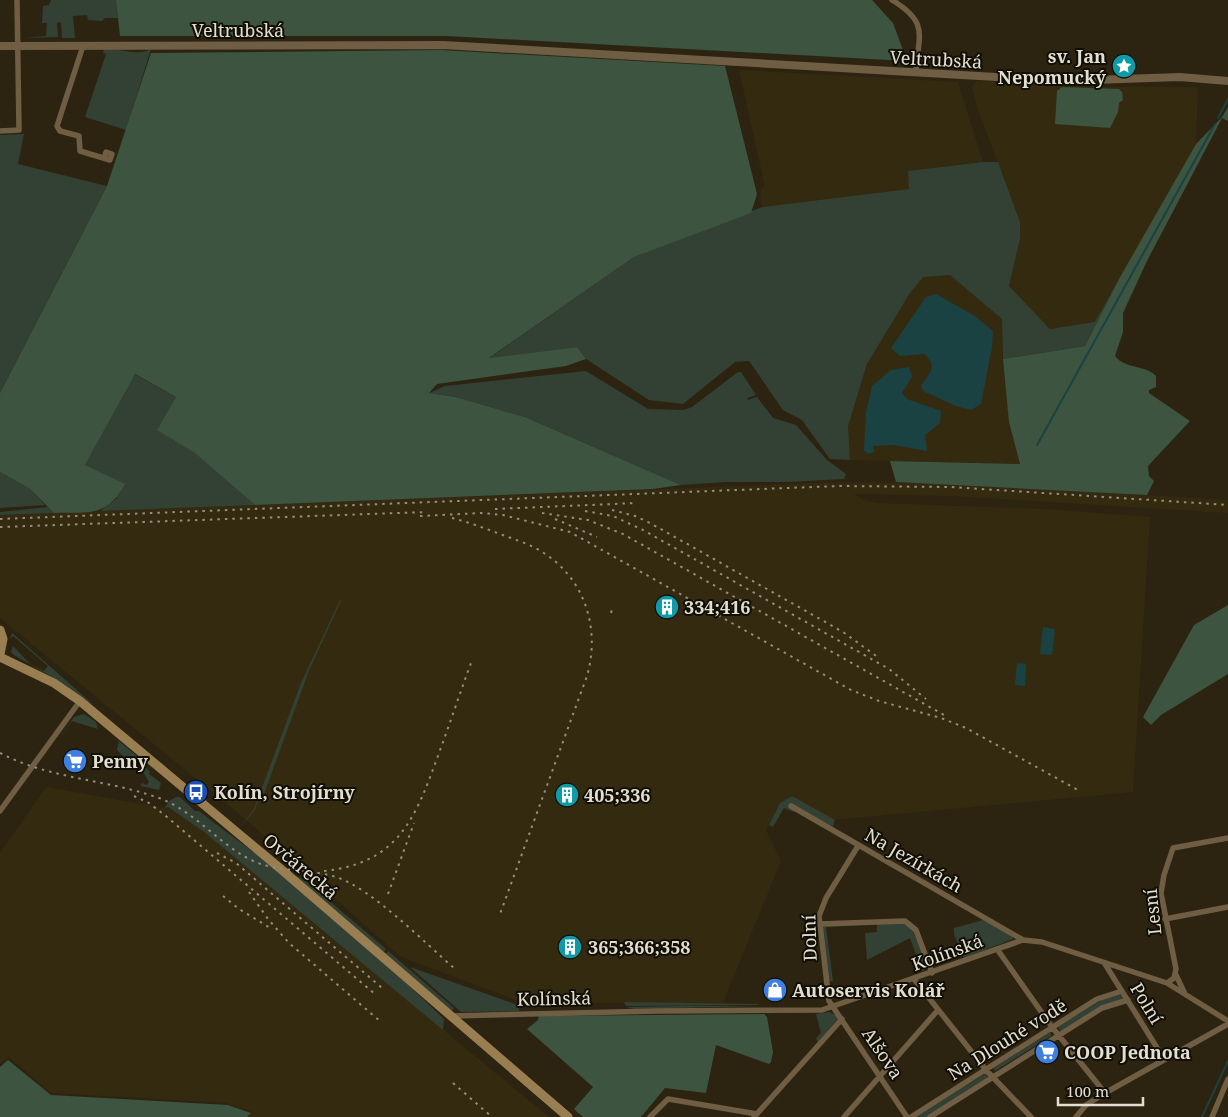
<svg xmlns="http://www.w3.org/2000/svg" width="1228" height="1117" font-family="'Noto Serif',serif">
	<rect width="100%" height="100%" fill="#2c2411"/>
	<!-- built -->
	<path fill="#342a0f" d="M 739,70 L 958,82 L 983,162 L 908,171 L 910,189 L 762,207 L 760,198 L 761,188 L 765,187 Z
		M 976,81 L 1097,87 L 1198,87 L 1196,144 L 1095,323 L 1050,329 L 1009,286 L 1020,239 L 1020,222 L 977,107 L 972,88 Z
		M 950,274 L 1002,319 L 1003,359 L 1020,464 L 850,460 L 847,426 L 867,364 L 910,293 L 923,277 Z
		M 838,482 L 951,483 L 1228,500 L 1228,513 L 951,496 L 854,494 L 864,500 L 878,503 L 1046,509 L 1150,517 L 1133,792 L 832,820 L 780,803 L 766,830 L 781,861 L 723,1003 L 524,1003 L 401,957 L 244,818 L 0,618 L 0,515 Z
		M 46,787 L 170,809 L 204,832 L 549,1117 L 248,1117 L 252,1112 L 227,1103 L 51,1093 L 9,1057 L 0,1063 L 0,853 Z"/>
	<!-- green -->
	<path fill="#324134" d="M 51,0 L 116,0 L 118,18 L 105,18 L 102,21 L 88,20 L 87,15 L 73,16 L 75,38 L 62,38 L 61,22 L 57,23 L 58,37 L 24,38 L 46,36 L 47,23 L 42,23 L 43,6 L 49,5 Z
		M 104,48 C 119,48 138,57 151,49 L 126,130 L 85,117 L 106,54 L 103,53 Z
		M 24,134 L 18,164 L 107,186 L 0,393 L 0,135 Z
		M 983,162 L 998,162 L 1020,222 L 1020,239 L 1009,286 L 1050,329 L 1095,322 L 1119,279 L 1085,346 L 1003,359 L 1002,319 L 950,275 L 923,277 L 910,293 L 867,364 L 848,426 L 850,460 L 830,459 L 802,420 L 783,410 L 749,361 L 735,362 L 683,404 L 649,400 L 586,359 L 577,347 L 488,359 L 634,257 L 762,207 L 909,189 L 908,171 Z
		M 586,371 L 648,409 L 684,410 L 692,407 L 738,372 L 741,372 L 756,395 L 747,398 L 748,400 L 757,397 L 773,418 L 796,425 L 827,460 L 846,474 L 844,479 L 789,482 L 726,482 L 681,485 L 525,417 L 456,397 L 429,393 L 445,386 Z
		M 134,374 L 176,397 L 158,430 L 196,453 L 255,505 L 100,511 L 117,498 L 85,465 Z
		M 0,472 L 30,489 L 45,505 L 0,508 Z
		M 48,507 L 54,513 L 0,515 L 0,512 Z
		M 340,600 L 341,601 L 310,668 L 264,794 L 261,793 L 255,810 L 241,826 L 254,809 L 301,683 Z
		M 12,633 L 95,706 L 61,682 L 14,655 L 11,652 L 13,646 L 30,664 L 44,671 L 48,666 L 13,636 L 10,639 Z
		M 84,714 L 96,722 L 98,729 L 72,721 L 60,737 L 74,717 Z
		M 119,741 L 138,757 L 138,759 L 133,761 L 127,760 L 117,750 Z
		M 143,764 L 150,772 L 149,774 L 161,783 L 159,790 L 140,786 L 142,783 L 147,785 L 149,782 L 143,772 L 145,769 L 141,765 Z
		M 792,796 L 835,820 L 833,827 L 798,808 L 794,812 L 784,808 L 773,827 L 769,825 L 780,803 Z
		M 176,797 L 180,797 L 195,811 L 199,811 C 221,829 244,844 266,862 C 327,912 388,964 444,1019 L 443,1030 L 204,832 L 168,807 L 164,809 L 169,801 Z
		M 288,872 L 306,881 L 386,949 L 383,953 Z
		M 983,920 L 1012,936 L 1013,939 L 964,958 L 954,934 L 954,928 Z
		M 902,921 L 912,928 L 927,964 L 926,969 L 922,971 L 910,938 L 867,960 L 865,933 L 877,932 L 877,924 Z
		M 865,925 L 826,927 L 833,981 L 828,982 L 822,926 Z
		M 388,951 L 454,1008 L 451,1011 L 385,955 Z
		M 410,967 L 518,1005 L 519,1011 L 461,1012 Z
		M 1120,994 L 1123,999 L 1061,1032 L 1058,1027 L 1104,998 Z
		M 624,1002 L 758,1004 L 758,1005 L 626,1006 Z
		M 676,1006 L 758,1006 L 634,1009 L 627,1007 Z
		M 829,1012 L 836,1015 L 838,1019 L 818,1042 L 816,1038 L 821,1033 L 816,1014 Z
		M 1051,1032 L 1051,1036 L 995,1071 L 993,1068 Z
		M 985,1074 L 988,1077 L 928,1117 L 915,1117 Z"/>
	<!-- forest -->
	<path fill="#3c5440" d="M 116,0 L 872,0 L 893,23 L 907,61 L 447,36 L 120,36 Z
		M 441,50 L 725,66 L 757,194 L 751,213 L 634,257 L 489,358 L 577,347 L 586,359 L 566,366 L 437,384 L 429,393 L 456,397 L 525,417 L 681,485 L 653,489 L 255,505 L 195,453 L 157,430 L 176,397 L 135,374 L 85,465 L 125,484 C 106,518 89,512 54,513 L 30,489 L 0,472 L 0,393 L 107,186 L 151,53 Z
		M 1062,87 L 1119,89 L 1122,92 L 1123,100 L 1119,103 L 1118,112 L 1110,128 L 1055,124 L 1057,91 Z
		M 1228,107 L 1228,121 L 1222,118 L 1147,261 L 1123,313 L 1123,332 L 1115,356 C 1125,369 1146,365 1156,376 L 1156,387 L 1149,390 L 1149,393 L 1190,421 L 1148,466 L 1149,476 L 1154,481 L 1147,495 L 896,482 L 890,461 L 1020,464 L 1009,422 L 1003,359 L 1085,346 L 1119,279 L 1196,144 L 1222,117 Z
		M 1228,605 L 1228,674 L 1161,715 L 1151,725 L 1143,717 L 1194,625 Z
		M 764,1014 L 767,1017 L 773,1052 L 771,1062 L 769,1064 L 716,1045 L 706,1093 L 665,1088 L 641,1117 L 583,1117 L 574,1109 L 593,1087 L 527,1029 L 538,1020 L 539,1016 Z
		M 8,1060 L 51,1095 L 228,1105 L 251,1113 L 247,1117 L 0,1117 L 0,1067 Z"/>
	<!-- water -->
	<path fill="#1b4243" d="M 936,294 L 975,316 L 993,331 L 992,347 L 981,404 L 971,410 L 956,406 L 923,391 L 921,386 C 927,374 940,368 924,354 L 900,356 L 891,348 L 926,297 Z
		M 909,367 L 912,377 L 902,393 L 907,399 L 941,411 L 940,423 L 925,435 L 927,451 L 893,445 L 873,446 L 874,452 L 868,454 L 864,450 L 866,412 L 872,386 L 891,370 Z
		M 1043,627 L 1055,629 L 1052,655 L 1040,654 Z
		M 1017,663 L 1026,664 L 1025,686 L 1015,685 Z"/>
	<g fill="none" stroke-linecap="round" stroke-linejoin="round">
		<!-- stream -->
		<path stroke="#1b4243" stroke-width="2" d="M 1218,118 L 1228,99
			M 1037,445 L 1215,124
			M 1202,1117 L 1228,1061"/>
		<!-- minor -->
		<path stroke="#6f5e43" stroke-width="5.5" d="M 892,0 C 930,23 918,35 916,72
			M 83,46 L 57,126 L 60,131 L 79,136 L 80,151 C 90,154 100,157 110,160 L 112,154 L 106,152 L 104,158
			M 0,131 L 19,130 L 17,0
			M 791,806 L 1023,940
			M 0,811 L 80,701
			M 858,846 L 826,898 L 819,916 L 829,1001 L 907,1117
			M 1165,919 L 1228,907
			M 820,924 L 905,921 L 916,930 L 932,973
			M 997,949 L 1052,1027 L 1105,1093
			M 1105,964 L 1164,1059
			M 1176,975 L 1184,992
			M 914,979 L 986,1070 L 1031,1117
			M 1167,983 L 1174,978 L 1176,969 L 1161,893 L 1164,875 L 1173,848 L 1228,838
			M 451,1016 L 658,1011 L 822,1010 L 1023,940 L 1042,942 L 1167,983 L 1228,1021
			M 650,1117 L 668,1099 L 757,1114
			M 754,1117 L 842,1019
			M 844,1117 L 938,1010
			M 911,1117 L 1097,999 L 1122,991
			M 930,1117 L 1102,1008 L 1128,1000
			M 1076,1117 L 1086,1105 L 1105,1093 L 1228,1024
			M 1212,1117 L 1228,1079"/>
		<!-- tertiary -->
		<path stroke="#6f5e43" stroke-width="8" d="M 0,46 L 443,45 L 1065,81 L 1180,77 L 1228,81"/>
		<!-- secondary -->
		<path stroke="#997e51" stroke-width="9" d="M 0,630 L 3,639 L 0,654
			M 0,657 L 54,683 L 80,701 L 282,870 L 568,1117"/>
		<!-- rail -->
		<path stroke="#948e7f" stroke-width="2" stroke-dasharray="2.5 5" stroke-linecap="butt" d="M 495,509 L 637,503
			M 612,510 L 635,516 L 650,523 L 843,632 L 879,658
			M 585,511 L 613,516 L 643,530 L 889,669 L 926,699
			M 542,513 L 588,520 L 623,534 L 944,715
			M 420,516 L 481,513 L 503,515 L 570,532 L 851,690 L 879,701 L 941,718 L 966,728 L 1078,790
			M 452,518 C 468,522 484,528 500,534 C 513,539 527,543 539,550 C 584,576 601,627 587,676 L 500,914
			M 0,519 L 838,486 L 951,487 L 1228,505
			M 555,519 L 597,537
			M 0,527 L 427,512
			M 611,613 L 613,606
			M 0,753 C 50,779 104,779 156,797 C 193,809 217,843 251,860 C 278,873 307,868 336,877 C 371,888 425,943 455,969
			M 134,796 L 149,803 L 167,817 L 376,995
			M 217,853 L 236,863 L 382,988
			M 324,871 C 400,863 416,816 439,753 C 450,723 460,693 471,663
			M 249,892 L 268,919 L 289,943 L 381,1022
			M 388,894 L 414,823
			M 223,896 L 239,909 L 272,929
			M 453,1083 L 492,1117"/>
	</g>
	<!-- icons -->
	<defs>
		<g id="sight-disc" transform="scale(1.25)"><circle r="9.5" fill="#0f9aa8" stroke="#110e06"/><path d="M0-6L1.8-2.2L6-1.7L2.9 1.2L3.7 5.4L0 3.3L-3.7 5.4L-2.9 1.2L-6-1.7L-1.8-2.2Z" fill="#fff"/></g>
		<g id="building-disc" transform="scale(1.25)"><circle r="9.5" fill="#0f9aa8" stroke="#110e06"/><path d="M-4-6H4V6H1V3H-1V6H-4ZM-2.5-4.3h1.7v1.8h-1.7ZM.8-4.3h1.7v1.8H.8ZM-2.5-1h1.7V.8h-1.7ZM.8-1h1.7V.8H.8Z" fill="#fff"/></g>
		<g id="supermarket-disc" transform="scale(1.25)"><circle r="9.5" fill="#3f7fe0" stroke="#110e06"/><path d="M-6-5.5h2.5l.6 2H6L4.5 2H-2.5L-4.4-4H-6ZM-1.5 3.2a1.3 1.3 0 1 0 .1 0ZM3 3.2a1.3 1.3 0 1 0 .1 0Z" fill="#fff"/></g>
		<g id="bus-disc" transform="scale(1.25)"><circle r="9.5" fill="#1a4fb4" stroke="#110e06"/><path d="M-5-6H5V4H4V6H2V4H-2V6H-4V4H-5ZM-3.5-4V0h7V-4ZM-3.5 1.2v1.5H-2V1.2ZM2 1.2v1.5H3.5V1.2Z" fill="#fff"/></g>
		<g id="shop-disc" transform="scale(1.25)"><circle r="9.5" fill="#3f7fe0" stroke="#110e06"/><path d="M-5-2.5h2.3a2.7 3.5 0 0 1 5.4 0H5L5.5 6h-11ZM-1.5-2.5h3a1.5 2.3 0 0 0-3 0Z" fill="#fff"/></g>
	</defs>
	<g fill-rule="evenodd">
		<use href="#sight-disc" x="1124" y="66"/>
		<use href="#building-disc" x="667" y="607"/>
		<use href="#supermarket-disc" x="75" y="761"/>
		<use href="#bus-disc" x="196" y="792"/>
		<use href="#building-disc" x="567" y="795"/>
		<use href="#building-disc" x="570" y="947"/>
		<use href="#shop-disc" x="775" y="990"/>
		<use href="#supermarket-disc" x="1047" y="1052"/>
	</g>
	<g text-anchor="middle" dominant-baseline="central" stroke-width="4" stroke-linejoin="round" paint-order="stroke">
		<!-- street labels -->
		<g font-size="18" fill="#e2ded1" stroke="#110e06">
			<text x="238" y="30">Veltrubská</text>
			<text transform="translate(936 59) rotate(3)">Veltrubská</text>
			<text transform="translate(914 860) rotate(30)">Na Jezírkách</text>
			<text transform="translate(301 866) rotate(40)">Ovčárecká</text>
			<text transform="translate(1152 912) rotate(-96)">Lesní</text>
			<text transform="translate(809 938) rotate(-92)">Dolní</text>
			<text transform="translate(947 952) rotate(-20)">Kolínská</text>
			<text transform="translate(554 998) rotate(-1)">Kolínská</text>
			<text transform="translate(1147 1003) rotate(59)">Polní</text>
			<text transform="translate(1007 1039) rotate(-32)">Na Dlouhé vodě</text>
			<text transform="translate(883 1053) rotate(56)">Alšova</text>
		</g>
		<!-- poi labels -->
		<g font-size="18" font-weight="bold" fill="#e2ded1" stroke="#110e06" text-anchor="start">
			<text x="1106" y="56" text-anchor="end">sv. Jan<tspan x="1106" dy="21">Nepomucký</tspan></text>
			<text x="684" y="607">334;416</text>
			<text x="92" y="761">Penny</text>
			<text x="214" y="792">Kolín, Strojírny</text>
			<text x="584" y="795">405;336</text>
			<text x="588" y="947">365;366;358</text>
			<text x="792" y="990">Autoservis Kolář</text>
			<text x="1064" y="1052">COOP Jednota</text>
		</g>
	</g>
	<!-- scale -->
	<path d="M1058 1097v8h85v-8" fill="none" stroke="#e2ded1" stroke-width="2.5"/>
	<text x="1066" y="1097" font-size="15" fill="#e2ded1" stroke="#110e06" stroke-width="4" paint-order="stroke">100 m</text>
</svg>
